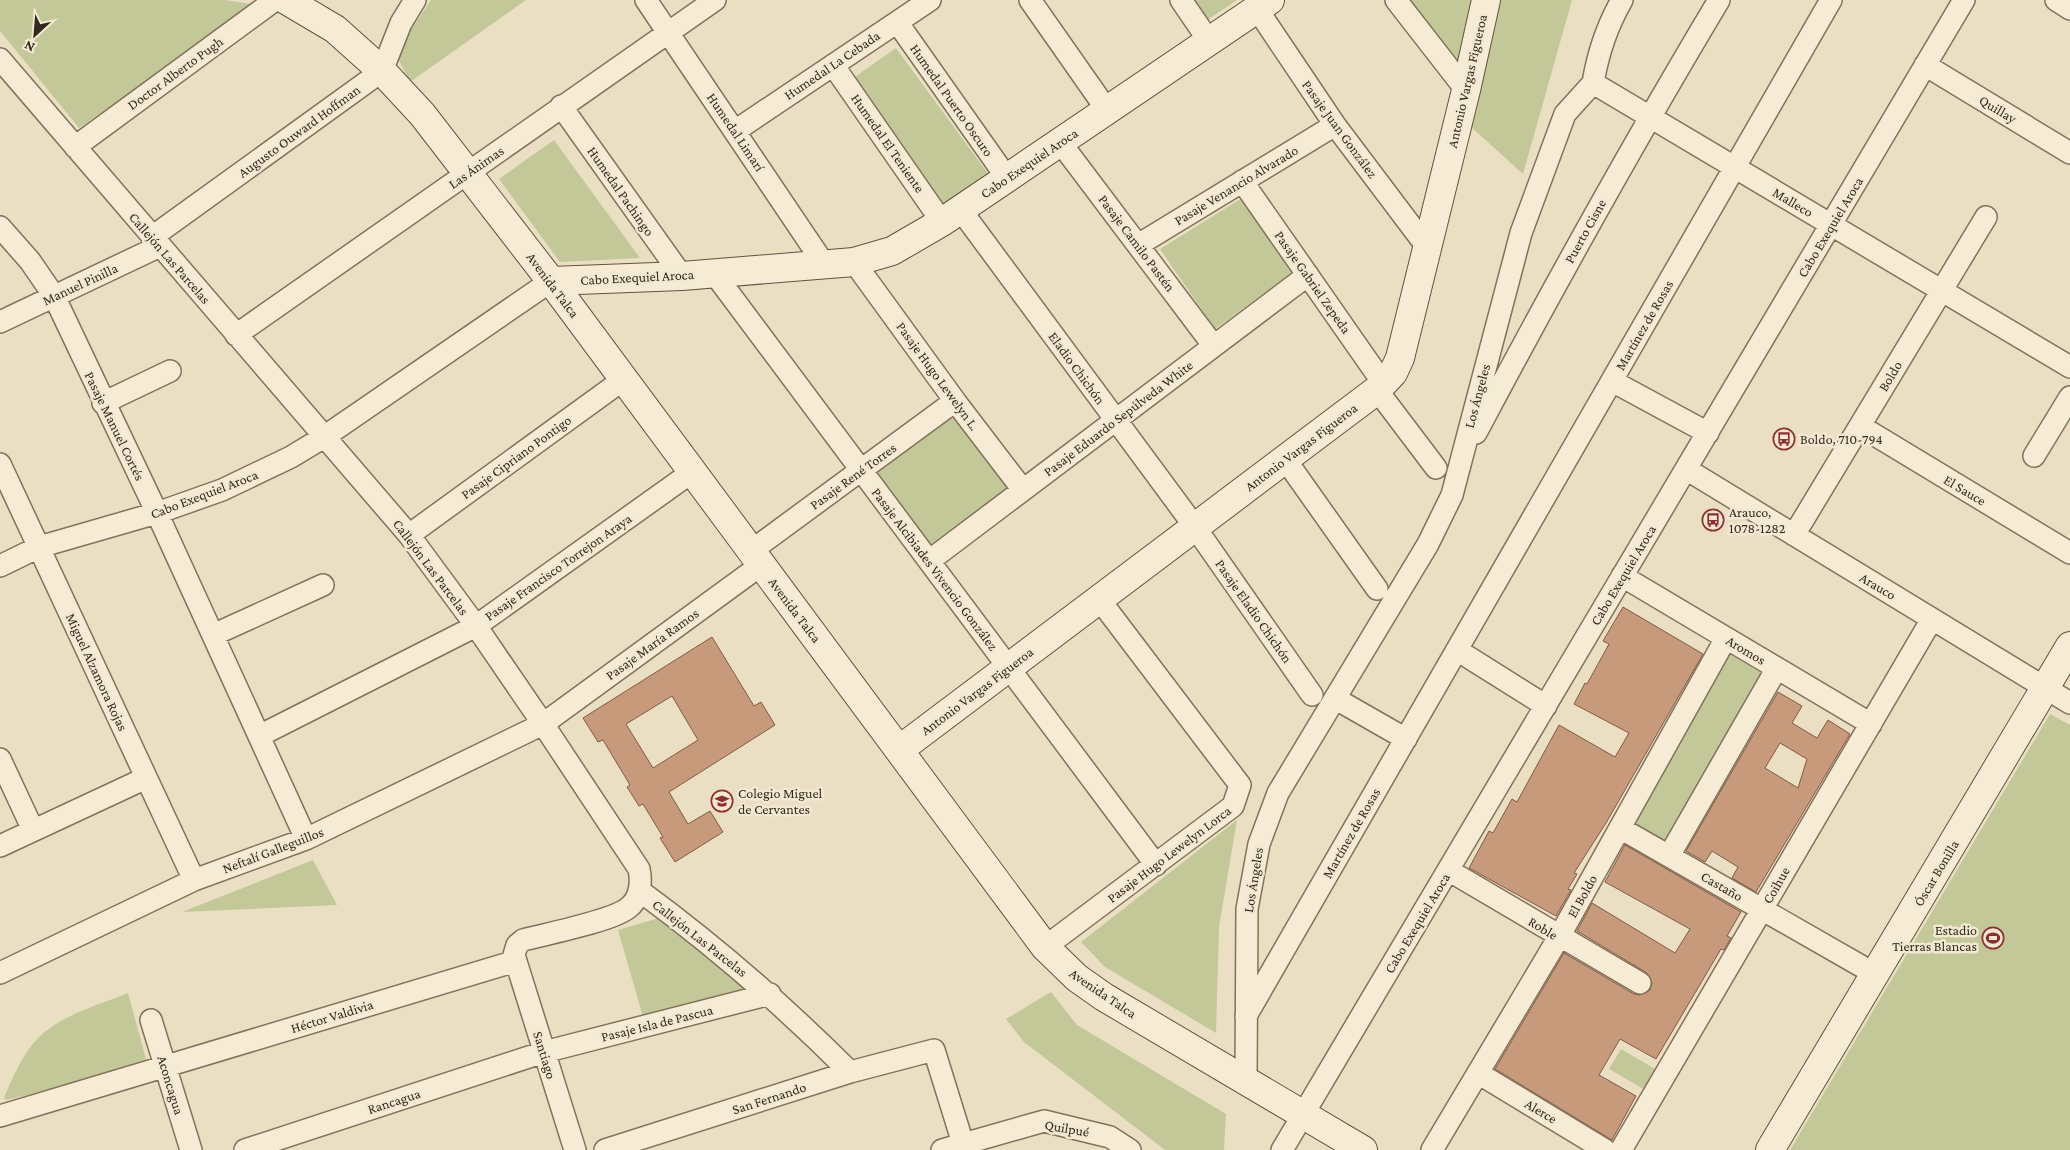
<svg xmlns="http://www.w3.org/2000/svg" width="2070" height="1150" font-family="'Crimson Pro',serif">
	<rect width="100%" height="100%" fill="#ebdfc3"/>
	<!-- green -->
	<path fill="#c2c898" d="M 0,0 L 225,0 L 257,5 L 79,128 L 0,31 Z
		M 431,0 L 526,0 L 410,82 L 395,53 Z
		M 1192,0 L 1237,0 L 1206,21 Z
		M 1405,0 L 1477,0 L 1461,73 Z
		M 1497,0 L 1572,0 L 1523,174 L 1470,126 Z
		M 896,48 L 989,175 L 945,207 L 852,79 Z
		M 554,140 L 640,258 L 560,262 L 499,179 Z
		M 1242,198 L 1292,273 L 1215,329 L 1160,249 Z
		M 954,411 L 1011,489 L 932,546 L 874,469 Z
		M 1728,648 L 1769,671 L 1666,849 L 1624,825 Z
		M 2050,714 L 2070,725 L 2070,1150 L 1790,1150 Z
		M 1237,820 L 1219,927 L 1216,1033 L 1105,967 L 1081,942 Z
		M 313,860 L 337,905 L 182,912 Z
		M 659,918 L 752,990 L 643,1017 L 618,930 Z
		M 1051,992 L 1077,1025 L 1226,1114 L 1224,1150 L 1165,1150 L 1024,1042 L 1006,1019 Z
		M 128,993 L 146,1059 L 62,1087 L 6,1100 L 4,1098 C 12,1078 23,1054 38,1038 C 61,1015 99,1005 128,993 Z
		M 1621,1049 L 1657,1070 L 1645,1090 L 1609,1069 Z"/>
	<!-- building -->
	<path fill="#c69a7b" stroke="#815b43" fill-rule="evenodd" d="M 1623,607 L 1703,654 L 1606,823 L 1574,873 L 1577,874 L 1568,889 L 1571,890 L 1556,916 L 1469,868 L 1489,831 L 1493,833 L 1512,799 L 1517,802 L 1559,725 L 1615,757 L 1629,733 L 1574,704 L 1585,683 L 1587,684 L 1609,644 L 1603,641 Z
		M 712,637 L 754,706 L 761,702 L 775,725 L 669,792 L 688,824 L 710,811 L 723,832 L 675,862 L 660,838 L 663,837 L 643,804 L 639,806 L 627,787 L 630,785 L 603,740 L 598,742 L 583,718 ZM 672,696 L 698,740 L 653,768 L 626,724 Z
		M 1778,692 L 1802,706 L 1792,723 L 1817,738 L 1828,720 L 1850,734 L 1756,892 L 1732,878 L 1738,867 L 1712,851 L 1705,862 L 1686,851 ZM 1780,743 L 1807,759 L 1798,788 L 1765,768 Z
		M 1625,845 L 1741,912 L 1727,936 L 1731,938 L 1724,950 L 1721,949 L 1656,1059 L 1620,1039 L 1599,1075 L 1636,1096 L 1612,1140 L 1495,1069 L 1564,953 L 1634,994 L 1640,995 L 1650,990 L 1652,983 L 1647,973 L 1577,931 L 1592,903 L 1675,953 L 1690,929 L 1605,882 Z"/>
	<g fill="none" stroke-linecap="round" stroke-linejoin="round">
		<!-- street casing -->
		<g stroke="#84715b" stroke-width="24">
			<path id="street" d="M 646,0 L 824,264
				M 1030,0 L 1107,110
				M 1181,0 L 1209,41
				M 1396,0 L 1466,90
				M 2056,0 L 2070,9
				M 1257,9 L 1335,125 L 1427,247
				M 897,22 L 1007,178
				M 0,59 L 409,535 L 476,626 L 543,724 L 639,869 C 642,883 640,899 628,908 C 612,921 546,934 523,940 L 517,945 L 514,955 L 575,1150
				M 833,65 L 942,222
				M 1925,65 L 2070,153
				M 1593,83 L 2070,367
				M 1593,83 C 1598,53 1607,26 1622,0
				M 561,106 L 682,276
				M 735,131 L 930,0
				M 1060,142 L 1213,345
				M 75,147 L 275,0
				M 1242,181 L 1383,383
				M 960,209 L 1195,527 L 1312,695
				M 0,227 L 30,261 L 54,296 L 157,513 L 306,839
				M 152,237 L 382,71 L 401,23 L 415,0
				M 1138,245 L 1335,125
				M 854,262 L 955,401 L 1023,490
				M 714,273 L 1156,865
				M 0,322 L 160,246
				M 236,335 L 715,0
				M 1612,381 L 1708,433
				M 1377,390 L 1436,468
				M 103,403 L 170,371
				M 1860,426 L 2070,553
				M 1476,433 C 1554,286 1634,142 1719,0
				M 2034,456 L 2070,397
				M 1285,459 L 1377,589
				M 0,464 L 194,880
				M 1686,469 L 2070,703
				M 409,535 L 624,379
				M 1794,535 L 1986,217
				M 751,551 L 955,401
				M 929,561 L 1308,275
				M 0,566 L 39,547 L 157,513 L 222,490 L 291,457 L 324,437 L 551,281
				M 1622,576 L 1871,724
				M 213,635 L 323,585
				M 1457,650 L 1546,706
				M 1336,699 L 1406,739
				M 259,736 L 476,626 L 692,472
				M 0,759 L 33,830
				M 1620,828 L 1875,974
				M 0,846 L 146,778
				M 1669,856 L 1777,668
				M 1448,870 L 1640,983
				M 640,891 C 715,946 784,1006 850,1072
				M 1045,947 L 1233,806 L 1240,785 L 1099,599
				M 0,973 L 194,880 L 306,839 L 543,724 L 761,565
				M 1246,1016 L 1831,0
				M 151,1020 L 191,1150
				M 1478,1073 L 1605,1150
				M 1246,1080 L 1247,909 L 1259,844 L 1278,793 L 1428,544 L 1452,495 L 1521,233 L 1565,114 L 1593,83
				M 0,1116 L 516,961
				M 245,1150 L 544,1052 L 770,994
				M 605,1150 L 850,1072 L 934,1050 L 965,1150
				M 942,1150 L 1044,1121 L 1110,1137 L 1130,1150
				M 1282,1150 L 1964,0
				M 1432,1150 L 1559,937 L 1726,638
				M 1621,1150 L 1932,619"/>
		</g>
		<!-- secondary casing -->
		<g stroke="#65523e" stroke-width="30">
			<path id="secondary" d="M 286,0 L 335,29 L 382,71 L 422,114 L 551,281 L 1045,947 L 1077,978 L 1104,997 L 1363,1150
				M 551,281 L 682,276 L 854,262 L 892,251 L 942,222 L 1270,0
				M 899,750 L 1377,390 L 1393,373 L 1400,358 L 1466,90 L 1486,0
				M 1770,1150 L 2070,646"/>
		</g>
		<!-- street -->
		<use href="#street" stroke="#f6ecd5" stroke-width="21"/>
		<!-- secondary -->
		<use href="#secondary" stroke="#f6ecd5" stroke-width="28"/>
	</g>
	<!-- icons -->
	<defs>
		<g id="bus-ring" transform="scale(1.125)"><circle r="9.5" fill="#f3e9d2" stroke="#8e2f30" stroke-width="1.5"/><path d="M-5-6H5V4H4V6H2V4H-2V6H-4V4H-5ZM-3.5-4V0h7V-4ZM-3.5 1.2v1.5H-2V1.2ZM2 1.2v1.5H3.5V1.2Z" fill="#8e2f30"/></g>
		<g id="school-ring" transform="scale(1.125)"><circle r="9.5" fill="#f3e9d2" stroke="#8e2f30" stroke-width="1.5"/><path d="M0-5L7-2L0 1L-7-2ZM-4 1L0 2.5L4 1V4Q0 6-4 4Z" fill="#8e2f30"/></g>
		<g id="stadium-ring" transform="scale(1.125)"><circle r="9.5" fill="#f3e9d2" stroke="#8e2f30" stroke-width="1.5"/><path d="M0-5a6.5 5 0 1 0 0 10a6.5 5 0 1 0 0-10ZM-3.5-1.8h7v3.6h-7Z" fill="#8e2f30"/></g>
	</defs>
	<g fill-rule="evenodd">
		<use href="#bus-ring" x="1784" y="439"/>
		<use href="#bus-ring" x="1713" y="520"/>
		<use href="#school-ring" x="722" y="801"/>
		<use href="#stadium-ring" x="1993" y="938"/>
	</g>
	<g text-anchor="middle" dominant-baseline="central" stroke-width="5" stroke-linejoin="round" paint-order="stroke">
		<!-- street labels -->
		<g font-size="14" fill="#34291e" stroke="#f3e9d2">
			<text transform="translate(832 65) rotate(-34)">Humedal La Cebada</text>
			<text transform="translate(175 73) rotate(-36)">Doctor Alberto Pugh</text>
			<text transform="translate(1467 81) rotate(-77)">Antonio Vargas Figueroa</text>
			<text transform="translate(952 100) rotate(55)">Humedal Puerto Oscuro</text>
			<text transform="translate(1998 109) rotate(31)">Quillay</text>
			<text transform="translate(1340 129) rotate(54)">Pasaje Juan González</text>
			<text transform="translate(299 131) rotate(-36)">Augusto Ouward Hoffman</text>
			<text transform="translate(736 132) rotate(56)">Humedal Limarí</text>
			<text transform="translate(888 143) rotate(55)">Humedal El Teniente</text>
			<text transform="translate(1029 163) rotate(-34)">Cabo Exequiel Aroca</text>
			<text transform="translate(476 167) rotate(-35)">Las Ánimas</text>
			<text transform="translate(1236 185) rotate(-31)">Pasaje Venancio Alvarado</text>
			<text transform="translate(621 191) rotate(55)">Humedal Pachingo</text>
			<text transform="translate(1793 202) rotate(31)">Malleco</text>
			<text transform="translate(1830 227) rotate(-59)">Cabo Exequiel Aroca</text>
			<text transform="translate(1585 231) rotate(-61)">Puerto Cisne</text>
			<text transform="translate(1137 243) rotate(53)">Pasaje Camilo Pastén</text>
			<text transform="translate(170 258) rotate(49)">Callejón Las Parcelas</text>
			<text transform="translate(637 277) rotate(-3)">Cabo Exequiel Aroca</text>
			<text transform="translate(1313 282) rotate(55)">Pasaje Gabriel Zepeda</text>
			<text transform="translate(80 284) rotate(-25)">Manuel Pinilla</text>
			<text transform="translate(553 285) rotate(53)">Avenida Talca</text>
			<text transform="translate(1644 325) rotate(-60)">Martínez de Rosas</text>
			<text transform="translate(1077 368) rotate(54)">Eladio Chichón</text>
			<text transform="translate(938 376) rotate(54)">Pasaje Hugo Lewelyn L.</text>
			<text transform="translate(1890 376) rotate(-59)">Boldo</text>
			<text transform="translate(1477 396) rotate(-75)">Los Ángeles</text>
			<text transform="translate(1118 418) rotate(-37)">Pasaje Eduardo Sepúlveda White</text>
			<text transform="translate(115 426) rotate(64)">Pasaje Manuel Cortés</text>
			<text transform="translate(1301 447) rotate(-37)">Antonio Vargas Figueroa</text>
			<text transform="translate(516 457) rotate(-36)">Pasaje Cipriano Pontigo</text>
			<text transform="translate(853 476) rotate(-36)">Pasaje René Torres</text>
			<text transform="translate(1965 490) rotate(31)">El Sauce</text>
			<text transform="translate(204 494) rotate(-21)">Cabo Exequiel Aroca</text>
			<text transform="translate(431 567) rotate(53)">Callejón Las Parcelas</text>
			<text transform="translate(558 567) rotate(-35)">Pasaje Francisco Torrejon Araya</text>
			<text transform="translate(935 569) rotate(53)">Pasaje Alcibiades Vivencio González</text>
			<text transform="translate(1623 575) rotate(-59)">Cabo Exequiel Aroca</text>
			<text transform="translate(1878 586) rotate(31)">Arauco</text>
			<text transform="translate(795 610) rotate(53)">Avenida Talca</text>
			<text transform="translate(1254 611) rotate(55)">Pasaje Eladio Chichón</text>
			<text transform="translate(652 644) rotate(-36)">Pasaje María Ramos</text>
			<text transform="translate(1746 650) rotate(31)">Aromos</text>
			<text transform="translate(97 672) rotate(65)">Miguel Alzamora Rojas</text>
			<text transform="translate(977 691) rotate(-37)">Antonio Vargas Figueroa</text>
			<text transform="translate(1351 833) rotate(-60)">Martínez de Rosas</text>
			<text transform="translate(273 850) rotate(-21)">Neftalí Galleguillos</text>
			<text transform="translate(1169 854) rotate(-37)">Pasaje Hugo Lewelyn Lorca</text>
			<text transform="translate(1936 873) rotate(-59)">Óscar Bonilla</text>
			<text transform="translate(1253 880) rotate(-81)">Los Ángeles</text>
			<text transform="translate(1776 885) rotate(-60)">Coihue</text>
			<text transform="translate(1722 886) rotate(30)">Castaño</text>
			<text transform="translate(1582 896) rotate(-61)">El Boldo</text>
			<text transform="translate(1417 923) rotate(-59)">Cabo Exequiel Aroca</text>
			<text transform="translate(1543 928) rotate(31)">Roble</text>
			<text transform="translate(700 938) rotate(38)">Callejón Las Parcelas</text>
			<text transform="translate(1103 993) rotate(34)">Avenida Talca</text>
			<text transform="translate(332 1016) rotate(-17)">Héctor Valdivia</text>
			<text transform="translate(657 1023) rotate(-14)">Pasaje Isla de Pascua</text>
			<text transform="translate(545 1055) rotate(73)">Santiago</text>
			<text transform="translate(171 1085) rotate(73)">Aconcagua</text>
			<text transform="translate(769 1098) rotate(-18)">San Fernando</text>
			<text transform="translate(394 1101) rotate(-18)">Rancagua</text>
			<text transform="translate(1541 1111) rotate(31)">Alerce</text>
			<text transform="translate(1067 1128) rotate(10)">Quilpué</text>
		</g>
		<!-- poi labels -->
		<g font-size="14" fill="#34291e" stroke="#f3e9d2" text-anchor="start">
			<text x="1800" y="439">Boldo, 710-794</text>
			<text x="1729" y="512">Arauco,<tspan x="1729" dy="16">1078-1282</tspan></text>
			<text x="738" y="793">Colegio Miguel<tspan x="738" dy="16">de Cervantes</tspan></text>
			<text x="1977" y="930" text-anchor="end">Estadio<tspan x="1977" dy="16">Tierras Blancas</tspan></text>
		</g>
	</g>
	<!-- north arrow -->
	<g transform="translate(35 35) rotate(206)" stroke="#f3e9d2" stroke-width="4" paint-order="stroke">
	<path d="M0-4L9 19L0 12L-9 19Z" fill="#34291e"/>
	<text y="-8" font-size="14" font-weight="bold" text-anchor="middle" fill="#34291e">N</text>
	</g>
</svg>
